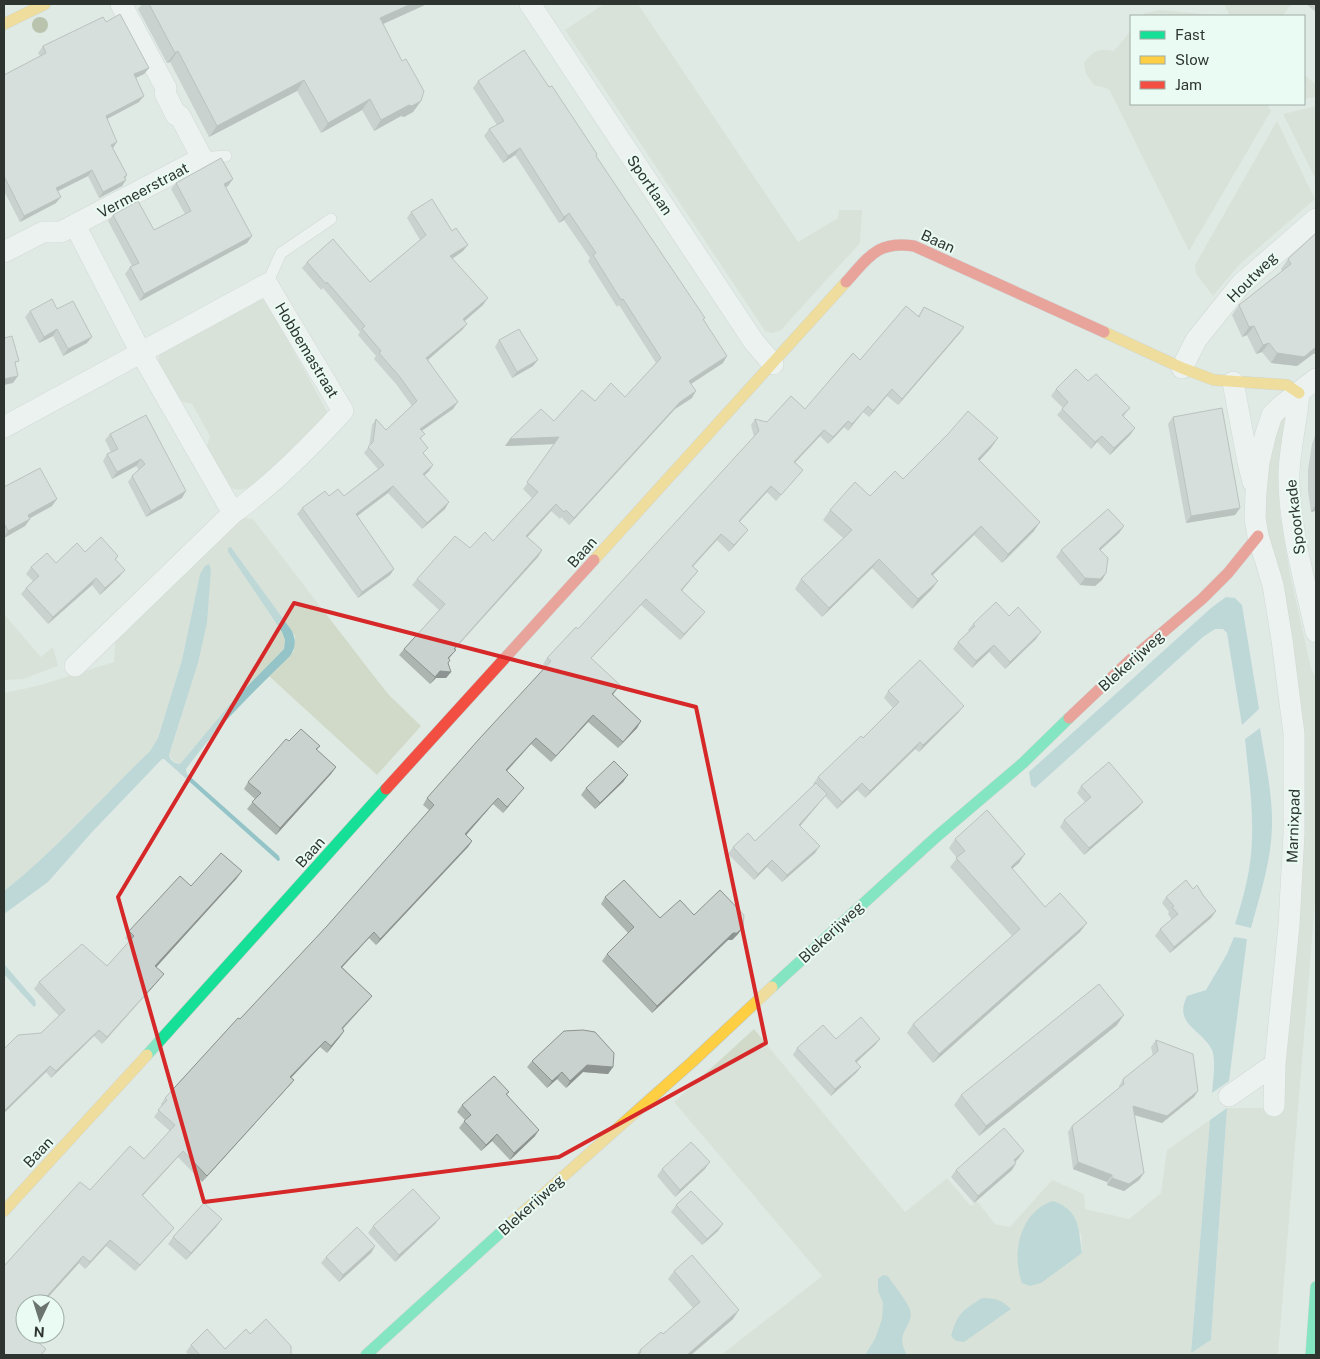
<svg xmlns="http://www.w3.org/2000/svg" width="1320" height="1359" font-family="'Public Sans',sans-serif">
	<rect width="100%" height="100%" fill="#e0eae5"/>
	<!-- green -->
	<path fill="#d1dac8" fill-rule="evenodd" d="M 604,4 L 638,4 L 798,242 L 838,218 L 839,210 L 862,210 L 860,243 L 781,330 L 773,333 L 765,331 L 565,30 Z
		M 1224,4 L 1292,4 L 1282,16 L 1230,16 Z
		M 1161,10 L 1215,15 L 1215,16 L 1142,16 L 1145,13 Z
		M 1131,30 L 1131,104 L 1267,104 L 1271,111 L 1189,251 L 1109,89 L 1094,85 L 1086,74 L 1084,63 C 1094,50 1099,48 1114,51 Z
		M 1304,74 L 1316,85 L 1316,97 L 1304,99 Z
		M 1316,106 L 1316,180 L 1283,114 Z
		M 1277,121 L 1315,199 L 1239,265 L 1213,296 L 1196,274 L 1195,265 Z
		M 261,298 L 267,303 L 328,413 L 325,419 L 253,486 C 245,490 239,491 231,488 L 206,449 L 210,436 L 192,404 L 180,401 L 158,361 L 160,353 Z
		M 1286,417 L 1278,474 L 1280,513 L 1289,569 L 1311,668 L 1316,678 L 1316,890 L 1278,1355 L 721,1355 L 822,1276 L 674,1102 L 754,1029 L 905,1212 L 947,1178 L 971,1206 L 977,1201 L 995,1224 L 1010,1227 L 1052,1180 L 1084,1194 L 1085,1209 L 1129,1219 L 1161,1193 L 1167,1150 L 1210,1120 L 1191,1353 L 1211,1340 L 1227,1108 L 1260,1108 L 1282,1112 L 1302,836 L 1272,559 L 1264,509 L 1270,451 L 1278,423 ZM 1081,1233 L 1082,1253 L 1018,1272 Z
		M 245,518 L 253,519 L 370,671 L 389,695 L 421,726 L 377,775 L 269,676 L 294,651 L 295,636 L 232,548 L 228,548 L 228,552 L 282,632 L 285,640 L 284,649 L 230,704 L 181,763 L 174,762 L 169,755 L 198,663 L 200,574 L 182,660 L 158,739 L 150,751 C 101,798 57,849 4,891 L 4,693 L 37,686 L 114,662 L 116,634 L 241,519 Z
		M 4,614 L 41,657 L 53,647 L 58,666 L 23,679 L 4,680 Z"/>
	<!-- water -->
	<path fill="#94c4c8" d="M 231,547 L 292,631 C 296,640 296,648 290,656 C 253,692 216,728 186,769 L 187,774 L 279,856 L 280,860 L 278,861 L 164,759 L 162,759 L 93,831 L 48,882 L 4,914 L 4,891 C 57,849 101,798 150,751 L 158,738 L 182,660 L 200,574 L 205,566 L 209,564 L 211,569 L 207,623 L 198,663 L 169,755 C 170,761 176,765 181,763 L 230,704 L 284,649 L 285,640 L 282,632 L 228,552 L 228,548 Z
		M 1226,597 L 1235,598 L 1242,605 L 1259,709 L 1242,725 L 1227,633 L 1223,629 L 1215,629 L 1203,637 L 1035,788 L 1031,785 L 1029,772 L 1211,608 Z
		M 1260,728 C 1265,761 1273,795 1272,827 C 1271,862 1260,895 1251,928 L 1235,924 C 1244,896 1252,866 1252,836 C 1253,804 1248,771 1245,739 Z
		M 1234,937 L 1247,939 L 1229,1081 L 1212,1093 C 1213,1083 1216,1058 1212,1050 C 1202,1029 1173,1025 1187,996 L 1206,990 L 1227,954 Z
		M 4,964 L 35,1000 L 36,1005 L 34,1007 L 4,974 Z
		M 1227,1108 L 1211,1340 L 1191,1353 L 1210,1120 Z
		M 1053,1201 C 1081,1211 1078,1229 1082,1253 L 1041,1283 L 1030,1286 L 1022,1283 C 1011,1254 1020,1211 1053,1201 Z
		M 883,1275 L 888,1276 C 894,1286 907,1300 910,1310 C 915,1326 893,1332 907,1355 L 865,1355 L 875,1339 L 882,1319 L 883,1303 L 878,1291 L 878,1279 Z
		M 982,1298 C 995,1298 1002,1300 1011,1309 L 964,1342 L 956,1341 L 951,1336 C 958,1312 962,1311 982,1298 Z"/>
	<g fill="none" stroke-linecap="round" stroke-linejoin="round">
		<!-- lane casing -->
		<g stroke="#bec5c1" stroke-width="12">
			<path id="lane" d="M 202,158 L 226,156
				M 267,284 L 281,253 L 331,219"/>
		</g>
		<!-- street casing -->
		<g stroke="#bec5c1" stroke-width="22">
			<path id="street" d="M 530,4 L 754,342 L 773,364
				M 75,225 L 140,351 L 233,513
				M 4,252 L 43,232 L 61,232 L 202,158 L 180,116 L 176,115 L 165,93 L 166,88 L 121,4
				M 1182,368 L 1196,340 L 1241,284 L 1316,219
				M 1233,382 L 1248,462 L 1253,482
				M 1299,393 C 1297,420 1290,446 1289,473 C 1288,524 1305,582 1316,632
				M 4,427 L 267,284 L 343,411 C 310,447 273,485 233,513 L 75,666
				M 1229,1096 L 1275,1064 L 1289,925 L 1294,833 L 1294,734 L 1282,640 L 1273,585 L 1258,536 L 1255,518 L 1256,492 L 1259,462 L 1266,433 L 1272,415 L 1281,406 L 1316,379
				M 1274,1106 L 1275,1064"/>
		</g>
		<!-- fast casing -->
		<g stroke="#bec5c1" stroke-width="12">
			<path id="fast" d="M 772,987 L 935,838 L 1023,763 L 1069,718
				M 147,1055 L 386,789
				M 366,1355 L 512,1222
				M 1311,1355 L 1316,1287"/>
		</g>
		<!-- slow casing -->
		<g stroke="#bec5c1" stroke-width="12">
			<path id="slow" d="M 4,24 L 45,4
				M 1104,332 L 1182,368 L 1214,380 L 1287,385 L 1299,393
				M 594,560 L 846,282
				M 4,1211 L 147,1055
				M 512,1222 L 692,1062 L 772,987"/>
		</g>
		<!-- jam casing -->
		<g stroke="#bec5c1" stroke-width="12">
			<path id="jam" d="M 846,282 C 868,258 877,240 914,246 L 1104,332
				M 1069,718 L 1129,661 L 1202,599 L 1228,573 L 1258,536
				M 386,789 L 594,560"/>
		</g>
		<!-- lane -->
		<use href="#lane" stroke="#fafcfb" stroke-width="11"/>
		<!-- street -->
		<use href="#street" stroke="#fafcfb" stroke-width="21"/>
		<!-- fast -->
		<use href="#fast" stroke="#16e098" stroke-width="11"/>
		<!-- slow -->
		<use href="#slow" stroke="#ffcf43" stroke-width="11"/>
		<!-- jam -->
		<use href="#jam" stroke="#f24e42" stroke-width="11"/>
	</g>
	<!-- trees -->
	<circle fill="#89966a" cx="40" cy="25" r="8"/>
	<!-- wall -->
	<path fill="#adb5b1" d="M 142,4 L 427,4 L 383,24 L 421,101 L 413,112 L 404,117 L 401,116 L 374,131 L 362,110 L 321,133 L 297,91 L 209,137 L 170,62 L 167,63 L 138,9 Z
		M 1306,4 L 1316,4 L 1316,12 Z
		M 106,22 L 149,68 L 144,74 L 136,78 L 139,102 L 107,119 L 113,148 L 127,175 L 122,186 L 99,198 L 88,176 L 58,191 L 56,203 L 20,222 L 4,191 L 4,75 L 40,56 L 38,53 L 43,46 Z
		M 478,81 L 549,87 L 597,154 L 596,156 L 704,320 L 723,363 L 691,383 L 692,398 L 675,409 L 569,525 L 561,517 L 560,519 L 551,511 L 527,537 L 542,550 L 538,557 L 455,649 L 456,650 L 449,659 L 450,660 L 448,663 L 451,672 L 446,678 L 436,678 L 430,684 L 399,655 L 404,649 L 439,610 L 412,585 L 417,579 L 470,548 L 493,541 L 532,498 L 523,489 L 555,444 L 505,446 L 510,439 L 554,421 L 595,401 L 625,397 L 656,363 L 619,305 L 617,307 L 588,261 L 590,258 L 564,220 L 559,223 L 515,155 L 503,163 L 484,136 L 489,129 L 497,125 L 473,88 Z
		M 176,183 L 228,186 L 225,187 L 252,236 L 247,243 L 140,301 L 125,274 L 130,267 L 132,266 L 108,221 L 113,215 L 154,230 L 185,214 L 171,189 Z
		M 411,212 L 463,251 L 452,259 L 483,305 L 464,321 L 467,324 L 462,330 L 428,360 L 453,409 L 422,430 L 421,440 L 424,454 L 433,465 L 429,471 L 424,475 L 445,509 L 422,529 L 388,493 L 357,516 L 394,569 L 390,575 L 358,598 L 297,514 L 302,508 L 329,496 L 344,496 L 378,469 L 364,453 L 369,446 L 372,425 L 376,419 L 386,430 L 412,406 L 396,384 L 374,359 L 376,356 L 358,335 L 360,332 L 323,288 L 321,290 L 302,268 L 307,262 L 370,282 L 420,240 L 407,218 Z
		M 1316,233 L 1316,353 L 1313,354 L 1297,366 L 1271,363 L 1262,352 L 1256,354 L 1247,335 L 1242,337 L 1232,315 L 1239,305 L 1282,271 L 1281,269 L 1288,259 Z
		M 906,306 L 918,316 L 924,307 L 964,327 L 960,333 L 898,405 L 887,396 L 869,417 L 863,412 L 848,431 L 844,427 L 828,444 L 820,436 L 795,462 L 803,470 L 798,476 L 776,501 L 767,492 L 739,522 L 748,530 L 743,536 L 729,552 L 717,540 L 693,567 L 698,571 L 682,591 L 705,612 L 700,618 L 680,640 L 641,605 L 591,658 L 620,685 L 613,695 L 641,721 L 637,728 L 618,748 L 588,722 L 551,762 L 531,744 L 507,771 L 524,788 L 519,794 L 503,813 L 493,804 L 466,835 L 472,841 L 468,847 L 376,945 L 369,938 L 342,967 L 372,996 L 367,1002 L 343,1029 L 344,1031 L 327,1053 L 320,1047 L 291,1078 L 294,1080 L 289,1086 L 202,1182 L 178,1157 L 142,1196 L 174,1228 L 169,1234 L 135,1271 L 106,1246 L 85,1269 L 79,1263 L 42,1304 L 25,1304 L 25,1334 L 47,1334 L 39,1343 L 46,1349 L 42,1355 L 4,1355 L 4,1266 L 80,1182 L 90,1190 L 130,1146 L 144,1159 L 170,1131 L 154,1117 L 162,1106 L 161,1104 L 165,1098 L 238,1018 L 240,1019 L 327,926 L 429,810 L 423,805 L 427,798 L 480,738 L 546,667 L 543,664 L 547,658 L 576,627 L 578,629 L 754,437 L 751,425 L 755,419 L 767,422 L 791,396 L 805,409 L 853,353 L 860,360 Z
		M 57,309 L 87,343 L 63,356 L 53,336 L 39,343 L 25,317 L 30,311 Z
		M 499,340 L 533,366 L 512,378 L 495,347 Z
		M 1088,381 L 1130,408 L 1123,417 L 1135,428 L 1130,435 L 1110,455 L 1097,442 L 1091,449 L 1057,415 L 1063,408 L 1051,396 L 1056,389 Z
		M 146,415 L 182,498 L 146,517 L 128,482 L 132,476 L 139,470 L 136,466 L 112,479 L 103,461 L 107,454 L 111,452 L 105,440 L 110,434 Z
		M 1173,417 L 1240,508 L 1235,515 L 1186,523 L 1168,424 Z
		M 1316,433 L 1316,526 L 1315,511 L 1311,512 L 1308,491 L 1308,470 L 1312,444 Z
		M 991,448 L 979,460 L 1034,531 L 1002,563 L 974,535 L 933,575 L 938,581 L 931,590 L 912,609 L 872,568 L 822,617 L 795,589 L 801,579 L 843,538 L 823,520 L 830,510 L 870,496 L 903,479 Z
		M 4,487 L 52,506 L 30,518 L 30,519 L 25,526 L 4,538 Z
		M 1124,526 L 1119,533 L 1100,550 L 1106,573 L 1102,580 L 1095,586 L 1080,585 L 1056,557 L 1061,550 Z
		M 85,552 L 118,556 L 116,560 L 120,576 L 100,595 L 92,585 L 48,624 L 21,594 L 26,588 L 33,581 L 26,574 L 31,567 L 56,563 Z
		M 1009,616 L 1036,639 L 1005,669 L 989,652 L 972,668 L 953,649 L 958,642 L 969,631 L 968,630 L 973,624 Z
		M 888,691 L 959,712 L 919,752 L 915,749 L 865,798 L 857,790 L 837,809 L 825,796 L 800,826 L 815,853 L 782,882 L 767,867 L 754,880 L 728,854 L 733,847 L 755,841 L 814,785 L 813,784 L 818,777 L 863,738 L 893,708 L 884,698 Z
		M 289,741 L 320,746 L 317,750 L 336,767 L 331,774 L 276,835 L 247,809 L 255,799 L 244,789 L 248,782 Z
		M 628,775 L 623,782 L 595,809 L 581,795 L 586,788 Z
		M 1081,786 L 1143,802 L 1138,808 L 1084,855 L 1060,827 L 1064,820 L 1085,802 L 1077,793 Z
		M 955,839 L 1019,863 L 1012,869 L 1045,907 L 1080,932 L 933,1063 L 907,1033 L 913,1024 L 1012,936 L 950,867 L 957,858 L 949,848 Z
		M 237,878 L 156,967 L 159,980 L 102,1044 L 94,1036 L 51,1078 L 46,1072 L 4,1113 L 4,1049 L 41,1033 L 59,1016 L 34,989 L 39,982 L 107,966 L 129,942 L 125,938 L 129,931 L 191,886 Z
		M 1193,889 L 1203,895 L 1216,911 L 1211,918 L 1170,953 L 1155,936 L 1160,929 L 1172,920 L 1168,914 L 1169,912 L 1162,903 L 1166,897 Z
		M 605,897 L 660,918 L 694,915 L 743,927 L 738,934 L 732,940 L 728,940 L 652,1013 L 602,961 L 607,954 L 628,933 L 601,904 Z
		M 1117,1025 L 979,1136 L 954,1105 L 961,1095 Z
		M 836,1039 L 880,1039 L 875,1045 L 857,1062 L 861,1067 L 856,1073 L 831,1096 L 793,1055 L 797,1048 Z
		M 1156,1040 L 1198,1091 L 1194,1097 L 1162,1123 L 1134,1115 L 1144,1173 L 1139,1180 L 1124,1191 L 1107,1185 L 1107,1182 L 1073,1169 L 1068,1132 L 1072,1126 L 1119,1088 L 1119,1086 L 1123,1079 L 1153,1056 L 1151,1047 Z
		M 532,1061 L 613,1067 L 608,1074 L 583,1072 L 566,1088 L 557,1079 L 547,1088 L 527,1067 Z
		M 509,1092 L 507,1094 L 535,1136 L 510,1160 L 492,1141 L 481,1151 L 459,1128 L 465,1120 L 457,1112 L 462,1105 Z
		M 1019,1158 L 1015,1162 L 1016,1163 L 1012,1170 L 974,1203 L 951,1177 L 956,1170 Z
		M 662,1169 L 705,1169 L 675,1197 L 657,1176 Z
		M 676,1205 L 718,1231 L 702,1245 L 671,1212 Z
		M 440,1218 L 435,1224 L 395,1262 L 368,1233 L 373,1226 Z
		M 217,1226 L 186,1260 L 168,1244 L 173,1237 Z
		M 375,1246 L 371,1253 L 339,1282 L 321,1263 L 326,1257 Z
		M 674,1271 L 733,1319 L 691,1355 L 636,1355 L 640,1350 L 663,1334 L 693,1308 L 668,1279 Z
		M 250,1334 L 291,1355 L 189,1355 L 186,1352 L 191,1345 L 225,1349 Z"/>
	<!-- shaded-wall -->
	<path fill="#8d9390" d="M 411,4 L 427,4 L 372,29 L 380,18 Z
		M 178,51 L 170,62 L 167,63 L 175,53 Z
		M 149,68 L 144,74 L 129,81 L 134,74 Z
		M 304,80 L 297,91 L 209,137 L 217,126 Z
		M 144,96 L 139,102 L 101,122 L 106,116 Z
		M 370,99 L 362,110 L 321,133 L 328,123 Z
		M 421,101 L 413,112 L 404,117 L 401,116 L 374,131 L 381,120 L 409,105 Z
		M 117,142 L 113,148 L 111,145 Z
		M 520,148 L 515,155 L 503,163 L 508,156 Z
		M 92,170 L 88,176 L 52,194 L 56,188 Z
		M 127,175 L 123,181 L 126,180 L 122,186 L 99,198 L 103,192 Z
		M 233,179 L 228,186 L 219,190 L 224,184 Z
		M 61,197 L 56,203 L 20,222 L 24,216 Z
		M 569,213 L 564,220 L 559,223 L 564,217 Z
		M 252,236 L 247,243 L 140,301 L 144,294 Z
		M 468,245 L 463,251 L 446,263 L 450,256 Z
		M 488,298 L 483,305 L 459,326 L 463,319 Z
		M 467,324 L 462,330 L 422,365 L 426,358 Z
		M 1254,326 L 1247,335 L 1242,337 L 1249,327 Z
		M 964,327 L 960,333 L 898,405 L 902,399 Z
		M 57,329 L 53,336 L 39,343 L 44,337 Z
		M 92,337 L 87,343 L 63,356 L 68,349 Z
		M 1269,343 L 1262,352 L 1256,354 L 1263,345 Z
		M 1316,347 L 1316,353 L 1313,354 L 1297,366 L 1271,363 L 1277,353 Z
		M 727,356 L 723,363 L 685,388 L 689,381 Z
		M 538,360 L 533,366 L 512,378 L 517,372 Z
		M 18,376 L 13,383 L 4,385 L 4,379 Z
		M 892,389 L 887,396 L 869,417 L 873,411 Z
		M 696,391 L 692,398 L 675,409 L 569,525 L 574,518 L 680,402 Z
		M 458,402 L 453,409 L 416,435 L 420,429 Z
		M 868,406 L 863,412 L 848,431 L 852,424 Z
		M 848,421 L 844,427 L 828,444 L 833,437 Z
		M 1135,428 L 1130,435 L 1110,455 L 1114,448 Z
		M 824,430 L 820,436 L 790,468 L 794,462 Z
		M 1102,436 L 1097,442 L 1091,449 L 1095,442 Z
		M 559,437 L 555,444 L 505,446 L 510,439 Z
		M 998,438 L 991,448 L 972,469 L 978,459 Z
		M 141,459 L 136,466 L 112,479 L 117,472 Z
		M 433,465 L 429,471 L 419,481 L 423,474 Z
		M 393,486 L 388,493 L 352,520 L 356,514 Z
		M 771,486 L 767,492 L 734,528 L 739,521 Z
		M 186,491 L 182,498 L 146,517 L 151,511 Z
		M 57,499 L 52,506 L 23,522 L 28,515 Z
		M 449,502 L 445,509 L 422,529 L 427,523 Z
		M 556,504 L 551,511 L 522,543 L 526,536 Z
		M 1316,504 L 1316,509 L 1315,511 L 1311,512 Z
		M 1240,508 L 1235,515 L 1186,523 L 1191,516 Z
		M 30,519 L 25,526 L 4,538 L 8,531 Z
		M 1040,522 L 1034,531 L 1002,563 L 1008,554 Z
		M 981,526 L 974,535 L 924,583 L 931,574 Z
		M 1124,526 L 1119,533 L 1094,556 L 1099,549 Z
		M 748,530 L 743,536 L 729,552 L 734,545 Z
		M 721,534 L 717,540 L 687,572 L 692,566 Z
		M 542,550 L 538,557 L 449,655 L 454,649 Z
		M 879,559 L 872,568 L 822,617 L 829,608 Z
		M 394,569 L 390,575 L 358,598 L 362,592 Z
		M 125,570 L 120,576 L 100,595 L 105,588 Z
		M 698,571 L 693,577 L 677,596 L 681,590 Z
		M 1106,573 L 1102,580 L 1095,586 L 1080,585 L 1085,578 Z
		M 96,578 L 92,585 L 48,624 L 53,617 Z
		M 938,581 L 931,590 L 912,609 L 918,599 Z
		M 646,599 L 641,605 L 586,664 L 591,658 Z
		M 705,612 L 700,618 L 680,640 L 684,634 Z
		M 1041,632 L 1036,639 L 1005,669 L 1010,662 Z
		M 994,645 L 989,652 L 972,668 L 976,661 Z
		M 440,671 L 451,672 L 446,678 L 436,678 L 430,684 Z
		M 964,706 L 959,712 L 919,752 L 923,745 Z
		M 593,715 L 588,722 L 551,762 L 556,756 Z
		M 641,721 L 637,728 L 618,748 L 623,742 Z
		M 536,738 L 531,744 L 502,776 L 506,770 Z
		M 920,742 L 915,749 L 865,798 L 870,791 Z
		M 336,767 L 331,774 L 276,835 L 280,828 Z
		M 628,775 L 623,782 L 595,809 L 600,803 Z
		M 862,783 L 857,790 L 837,809 L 842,802 Z
		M 524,788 L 519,794 L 503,813 L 507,807 Z
		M 827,794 L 822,800 L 795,832 L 799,825 Z
		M 498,798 L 493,804 L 461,841 L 465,834 Z
		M 1143,802 L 1138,808 L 1084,855 L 1089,848 Z
		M 472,841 L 468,847 L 376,945 L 380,939 Z
		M 820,846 L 815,853 L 782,882 L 787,875 Z
		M 1025,854 L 1019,863 L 1004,876 L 1011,867 Z
		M 772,860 L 767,867 L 754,880 L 758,874 Z
		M 242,871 L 237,878 L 151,973 L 155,966 Z
		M 1216,911 L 1211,918 L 1170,953 L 1174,947 Z
		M 1087,923 L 1080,932 L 933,1063 L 939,1054 Z
		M 743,927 L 738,934 L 732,940 L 728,940 L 652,1013 L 657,1006 L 733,933 Z
		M 374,932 L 369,938 L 337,973 L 341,967 Z
		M 164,974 L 159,980 L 102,1044 L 107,1037 Z
		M 372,996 L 367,1002 L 337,1034 L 342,1028 Z
		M 1124,1015 L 1117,1025 L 979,1136 L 986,1126 Z
		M 99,1030 L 94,1036 L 51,1078 L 56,1071 Z
		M 344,1031 L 340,1037 L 327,1053 L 331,1046 Z
		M 880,1039 L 875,1045 L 851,1067 L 855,1061 Z
		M 325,1041 L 320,1047 L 286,1083 L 290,1077 Z
		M 587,1065 L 613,1067 L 608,1074 L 583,1072 L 566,1088 L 570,1081 Z
		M 50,1066 L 46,1072 L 4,1113 L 5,1110 Z
		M 861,1067 L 856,1073 L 831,1096 L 835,1089 Z
		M 562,1072 L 557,1079 L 547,1088 L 552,1081 Z
		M 294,1080 L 289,1086 L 202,1182 L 207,1176 Z
		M 1198,1091 L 1194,1097 L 1162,1123 L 1128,1113 L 1133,1106 Z
		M 539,1130 L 535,1136 L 510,1160 L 514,1153 Z
		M 497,1134 L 492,1141 L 481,1151 L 486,1145 Z
		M 183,1151 L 178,1157 L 137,1202 L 142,1195 Z
		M 1024,1151 L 1019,1158 L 1009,1167 L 1014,1160 Z
		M 710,1162 L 705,1169 L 675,1197 L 680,1190 Z
		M 1078,1162 L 1112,1175 L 1107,1182 L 1073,1169 Z
		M 1016,1163 L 1012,1170 L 974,1203 L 978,1196 Z
		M 1144,1173 L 1139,1180 L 1124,1191 L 1107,1185 L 1112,1178 Z
		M 440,1218 L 435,1224 L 395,1262 L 399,1255 Z
		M 222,1219 L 217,1226 L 186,1260 L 191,1253 Z
		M 723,1224 L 718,1231 L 702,1245 L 707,1239 Z
		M 174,1228 L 169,1234 L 135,1271 L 140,1265 Z
		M 110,1240 L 106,1246 L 85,1269 L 90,1262 Z
		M 375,1246 L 371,1253 L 339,1282 L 343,1275 Z
		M 83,1256 L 79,1263 L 42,1304 L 40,1304 Z
		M 739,1310 L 733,1319 L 691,1355 L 687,1355 Z"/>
	<!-- building -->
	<path fill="#c9d2ce" stroke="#8d9390" d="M 149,4 L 411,4 L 380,18 L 402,61 L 406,59 L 424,91 L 421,101 L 412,106 L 409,105 L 381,120 L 370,99 L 328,123 L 304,80 L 217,126 L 178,51 L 175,53 Z
		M 120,14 L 149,68 L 134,74 L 144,96 L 106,116 L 117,142 L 111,145 L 127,175 L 124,177 L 126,180 L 103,192 L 92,170 L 56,188 L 61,197 L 24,216 L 4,176 L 4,75 L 46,53 L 43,46 L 103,17 L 106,22 Z
		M 524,50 L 549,87 L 552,86 L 597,154 L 596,156 L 705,318 L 703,319 L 727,356 L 689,381 L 696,391 L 680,402 L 574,518 L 566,510 L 564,512 L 556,504 L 526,536 L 542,550 L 454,649 L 456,650 L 448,658 L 450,660 L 448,663 L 451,672 L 440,671 L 435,677 L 404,649 L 445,604 L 417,579 L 455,536 L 470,548 L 485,532 L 493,541 L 538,492 L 527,482 L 559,437 L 510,439 L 541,409 L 554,421 L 582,390 L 595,401 L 611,383 L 625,397 L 661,358 L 623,299 L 621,300 L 593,255 L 596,253 L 569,213 L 564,217 L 520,148 L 508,156 L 489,129 L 504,121 L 478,81 Z
		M 221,158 L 233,179 L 224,184 L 252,236 L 144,294 L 130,267 L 139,263 L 113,215 L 138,201 L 154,230 L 191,211 L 176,183 Z
		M 432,199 L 452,231 L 456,228 L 468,245 L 450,256 L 488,298 L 463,319 L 467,324 L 426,358 L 458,402 L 420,429 L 425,434 L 420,438 L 428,448 L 423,453 L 433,465 L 423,474 L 449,502 L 427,523 L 393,486 L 356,514 L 394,569 L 362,592 L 302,508 L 325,491 L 329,496 L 338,489 L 344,496 L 384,465 L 368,447 L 373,442 L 376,419 L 386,430 L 417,401 L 400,377 L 379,353 L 381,351 L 362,329 L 365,326 L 327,282 L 326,284 L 307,262 L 333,239 L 370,282 L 426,235 L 411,212 Z
		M 1316,233 L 1316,347 L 1304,357 L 1277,353 L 1269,343 L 1263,345 L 1254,326 L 1249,327 L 1239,305 L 1291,264 L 1288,259 Z
		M 52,299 L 57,309 L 73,301 L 92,337 L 68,349 L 57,329 L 44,337 L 30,311 Z
		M 906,306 L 919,317 L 924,307 L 964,327 L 902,399 L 892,389 L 873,411 L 868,406 L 852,424 L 848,421 L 833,437 L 824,430 L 794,462 L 803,470 L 781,495 L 771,486 L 739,521 L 748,530 L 734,545 L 721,534 L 692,566 L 698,571 L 681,590 L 705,612 L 684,634 L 646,599 L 591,658 L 620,685 L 612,694 L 641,721 L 623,742 L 593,715 L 556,756 L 536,738 L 506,770 L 524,788 L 507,807 L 498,798 L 465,834 L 472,841 L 380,939 L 374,932 L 341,967 L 372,996 L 342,1028 L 344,1031 L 331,1046 L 325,1041 L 290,1077 L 294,1080 L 207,1176 L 183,1151 L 142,1195 L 174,1228 L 140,1265 L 110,1240 L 90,1262 L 83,1256 L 40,1304 L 25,1304 L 25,1334 L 46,1334 L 38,1342 L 46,1349 L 41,1355 L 4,1355 L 4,1266 L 80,1182 L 90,1190 L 130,1146 L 144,1159 L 175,1125 L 158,1110 L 167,1100 L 165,1098 L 238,1018 L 240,1019 L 327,926 L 434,805 L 427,798 L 480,738 L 551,661 L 547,658 L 576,627 L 578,629 L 759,431 L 755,419 L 767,422 L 791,396 L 805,409 L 853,353 L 860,360 Z
		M 519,329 L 538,360 L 517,372 L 499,340 Z
		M 12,336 L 19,361 L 15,362 L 18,376 L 4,379 L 4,338 Z
		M 1076,369 L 1088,381 L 1096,374 L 1130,408 L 1122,415 L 1135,428 L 1114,448 L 1102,436 L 1095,442 L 1062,409 L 1068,402 L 1056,389 Z
		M 1222,408 L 1240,508 L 1191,516 L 1173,417 Z
		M 968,411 L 998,438 L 978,459 L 1040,522 L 1008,554 L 981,526 L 931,574 L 938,581 L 918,599 L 879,559 L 829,608 L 801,579 L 852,530 L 830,510 L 855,482 L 870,496 L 895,471 L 903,479 L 948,434 Z
		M 146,415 L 186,491 L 151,511 L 132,476 L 145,464 L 141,459 L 117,472 L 107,454 L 118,449 L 110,434 Z
		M 40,468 L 57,499 L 28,515 L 30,519 L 8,531 L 4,523 L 4,487 Z
		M 1108,509 L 1124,526 L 1099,549 L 1108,558 L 1106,573 L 1100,579 L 1085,578 L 1061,550 Z
		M 101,537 L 118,556 L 115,559 L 125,570 L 105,588 L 96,578 L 53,617 L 26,588 L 39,576 L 31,567 L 47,553 L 56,563 L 77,543 L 85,552 Z
		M 996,602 L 1009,616 L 1018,607 L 1041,632 L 1010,662 L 994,645 L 976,661 L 958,642 L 975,626 L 973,624 Z
		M 920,660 L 964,706 L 923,745 L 920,742 L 870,791 L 862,783 L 842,802 L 818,777 L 861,736 L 863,738 L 899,702 L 888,691 Z
		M 301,729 L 320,746 L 316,749 L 336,767 L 280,828 L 252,802 L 261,793 L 248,782 L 286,739 L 289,741 Z
		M 614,761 L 628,775 L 600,803 L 586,788 Z
		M 1109,762 L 1143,802 L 1089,848 L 1064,820 L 1091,797 L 1081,786 Z
		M 816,783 L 827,794 L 799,825 L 820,846 L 787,875 L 772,860 L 758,874 L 733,847 L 748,833 L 755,841 Z
		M 987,810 L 1025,854 L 1011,867 L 1045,907 L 1060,893 L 1087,923 L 939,1054 L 913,1024 L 1020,929 L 956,858 L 965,851 L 955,839 Z
		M 221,853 L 242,871 L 155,966 L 164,974 L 107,1037 L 99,1030 L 56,1071 L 50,1066 L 5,1110 L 4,1109 L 4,1049 L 18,1035 L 41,1033 L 65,1010 L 39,982 L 82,944 L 107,966 L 134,936 L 129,931 L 180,876 L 191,886 Z
		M 624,880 L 660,918 L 680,900 L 694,915 L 720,890 L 744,915 L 743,927 L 737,933 L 733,933 L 657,1006 L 607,954 L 634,927 L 605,897 Z
		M 1186,880 L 1193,889 L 1197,885 L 1203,895 L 1216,911 L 1174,947 L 1160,929 L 1178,914 L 1172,907 L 1174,906 L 1166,897 Z
		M 1099,984 L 1124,1015 L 986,1126 L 961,1095 Z
		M 861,1017 L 880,1039 L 855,1061 L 861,1067 L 835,1089 L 797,1048 L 823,1025 L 836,1039 Z
		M 583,1030 L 595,1032 L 614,1053 L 613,1067 L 587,1065 L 570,1081 L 562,1072 L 552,1081 L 532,1061 L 564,1031 Z
		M 1156,1040 L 1193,1054 L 1198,1091 L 1167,1116 L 1133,1106 L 1144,1173 L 1129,1184 L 1112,1178 L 1112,1175 L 1078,1162 L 1072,1126 L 1124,1084 L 1123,1079 L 1158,1051 Z
		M 494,1076 L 509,1092 L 506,1094 L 539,1130 L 514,1153 L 497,1134 L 486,1145 L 464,1121 L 471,1115 L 462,1105 Z
		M 1004,1128 L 1024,1151 L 1014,1160 L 1016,1163 L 978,1196 L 956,1170 Z
		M 691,1142 L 710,1162 L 680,1190 L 662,1169 Z
		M 413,1189 L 440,1218 L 399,1255 L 373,1226 Z
		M 691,1191 L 723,1224 L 707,1239 L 676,1205 Z
		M 204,1203 L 222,1219 L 191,1253 L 173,1237 Z
		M 357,1227 L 375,1246 L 343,1275 L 326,1257 Z
		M 692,1255 L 739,1310 L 687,1355 L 637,1355 L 641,1352 L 640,1350 L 661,1332 L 663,1334 L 700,1302 L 674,1271 Z
		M 266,1319 L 291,1346 L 291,1355 L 222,1355 L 221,1354 L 220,1355 L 200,1355 L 191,1345 L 207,1329 L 225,1349 L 246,1329 L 250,1334 Z"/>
	<!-- marked area -->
	<path d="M0 0H1320V1359H0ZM 294,603 L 696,707 L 766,1043 L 559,1157 L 204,1202 L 118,897 Z" fill="#e0eae5" fill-opacity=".55" fill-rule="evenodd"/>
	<path fill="none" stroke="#d62828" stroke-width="4" stroke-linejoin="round" d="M 294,603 L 696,707 L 766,1043 L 559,1157 L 204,1202 L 118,897 Z"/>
	<g text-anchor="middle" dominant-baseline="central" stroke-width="4" stroke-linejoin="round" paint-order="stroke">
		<!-- street labels -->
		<g font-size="15" fill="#2e3531" stroke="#e9fbf3">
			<text transform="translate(650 185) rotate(56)">Sportlaan</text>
			<text transform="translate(143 190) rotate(-28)">Vermeerstraat</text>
			<text transform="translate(938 241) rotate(24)">Baan</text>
			<text transform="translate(1252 277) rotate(-45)">Houtweg</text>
			<text transform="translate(307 350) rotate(59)">Hobbemastraat</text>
			<text transform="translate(1295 517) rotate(-97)">Spoorkade</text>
			<text transform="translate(582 552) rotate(-48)">Baan</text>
			<text transform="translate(1131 661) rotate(-42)">Blekerijweg</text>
			<text transform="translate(1293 826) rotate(-88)">Marnixpad</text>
			<text transform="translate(310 852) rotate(-48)">Baan</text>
			<text transform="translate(831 932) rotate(-43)">Blekerijweg</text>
			<text transform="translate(38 1152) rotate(-47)">Baan</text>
			<text transform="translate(531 1205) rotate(-42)">Blekerijweg</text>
		</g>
	</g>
	<!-- border -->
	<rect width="1320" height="1359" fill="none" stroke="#2e3531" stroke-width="10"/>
	<!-- legend -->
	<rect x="1130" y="15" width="175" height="90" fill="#e9fbf3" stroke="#9eaca5"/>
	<rect x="1140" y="31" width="25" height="8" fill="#16e098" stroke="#9eaca5"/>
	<text x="1175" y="40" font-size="15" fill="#2e3531">Fast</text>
	<rect x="1140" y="56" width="25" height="8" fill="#ffcf43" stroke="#9eaca5"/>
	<text x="1175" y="65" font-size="15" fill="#2e3531">Slow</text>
	<rect x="1140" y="81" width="25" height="8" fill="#f24e42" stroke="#9eaca5"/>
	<text x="1175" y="90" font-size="15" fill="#2e3531">Jam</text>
	<!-- north arrow -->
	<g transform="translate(40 1319) rotate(184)"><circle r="24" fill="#e9fbf3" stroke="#9eaca5"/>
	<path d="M0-4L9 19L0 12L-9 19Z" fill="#6c7470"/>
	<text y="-8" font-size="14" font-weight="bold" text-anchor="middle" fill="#2e3531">N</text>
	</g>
</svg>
